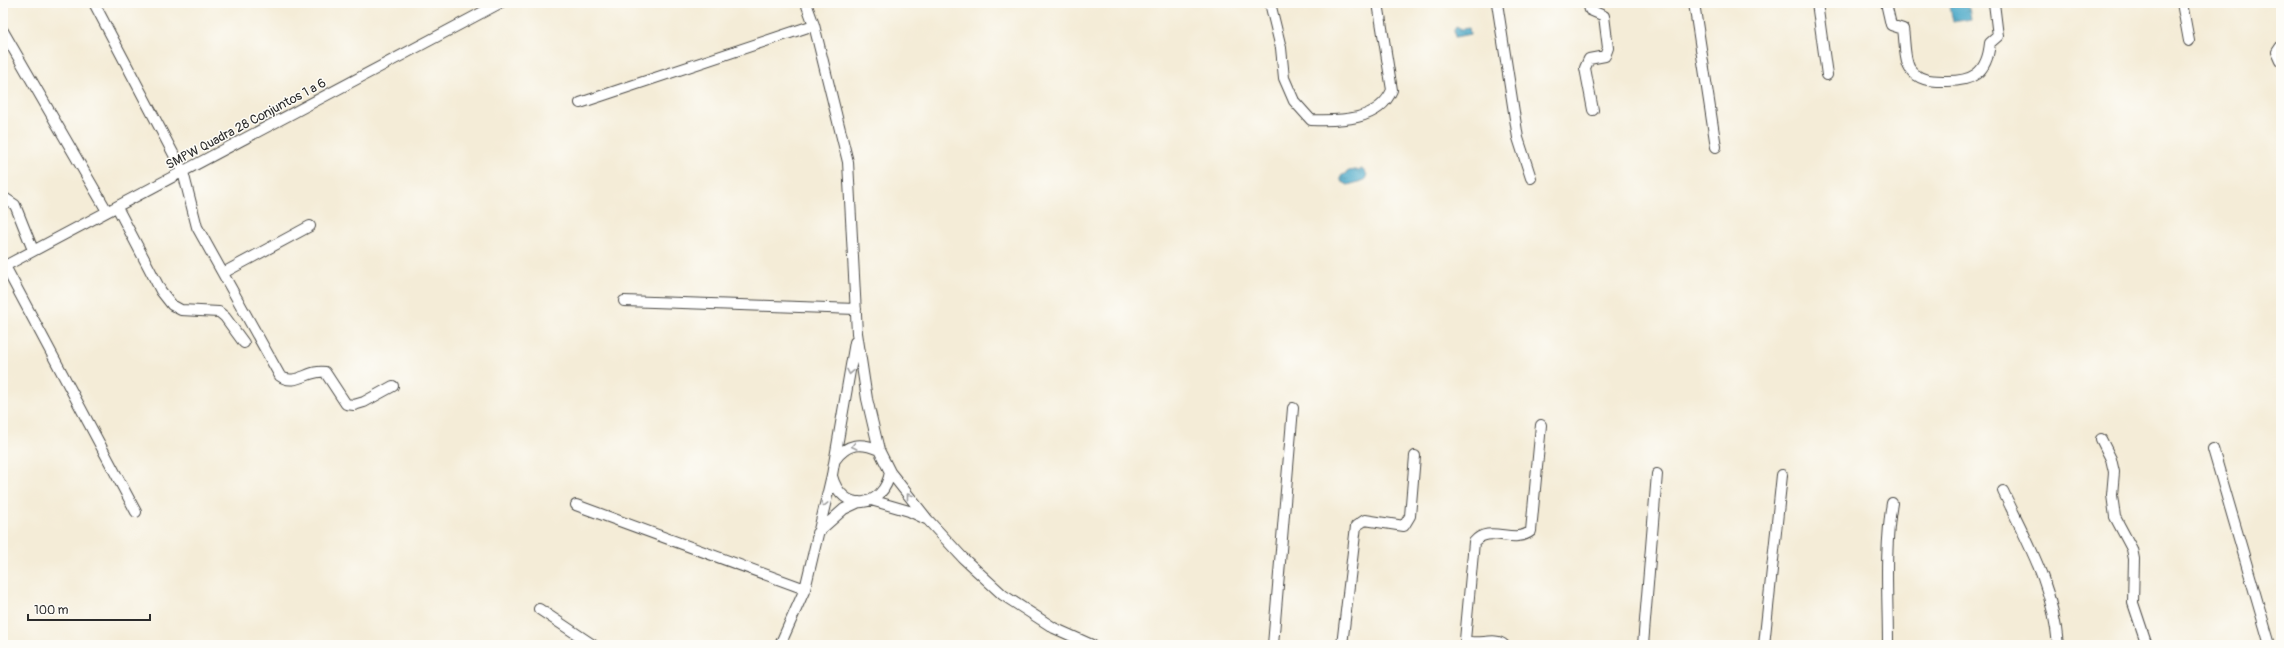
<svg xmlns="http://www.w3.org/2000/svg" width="2284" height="648" font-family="Pangolin,sans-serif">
	<defs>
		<pattern id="water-ripples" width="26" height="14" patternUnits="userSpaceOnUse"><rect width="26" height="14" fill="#4aa8c8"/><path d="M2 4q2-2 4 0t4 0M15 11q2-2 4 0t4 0" fill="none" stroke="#3e89a3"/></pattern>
	</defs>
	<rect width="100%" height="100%" fill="#fdfcf7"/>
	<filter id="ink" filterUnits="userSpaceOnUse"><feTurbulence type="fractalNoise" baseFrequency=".025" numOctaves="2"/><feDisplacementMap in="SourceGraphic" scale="8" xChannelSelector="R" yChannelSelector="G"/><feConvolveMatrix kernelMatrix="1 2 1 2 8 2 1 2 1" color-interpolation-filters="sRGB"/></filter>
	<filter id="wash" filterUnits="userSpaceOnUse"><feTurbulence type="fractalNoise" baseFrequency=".012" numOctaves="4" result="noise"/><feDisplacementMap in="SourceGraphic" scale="16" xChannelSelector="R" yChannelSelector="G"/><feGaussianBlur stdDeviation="0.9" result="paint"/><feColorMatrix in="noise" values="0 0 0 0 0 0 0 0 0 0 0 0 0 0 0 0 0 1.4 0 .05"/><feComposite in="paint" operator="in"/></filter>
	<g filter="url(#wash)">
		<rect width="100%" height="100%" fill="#f4ecd7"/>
		<!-- water -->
		<path fill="url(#water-ripples)" stroke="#3a6a7a" d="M 1968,3 L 1971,19 L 1953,22 L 1950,6 Z
			M 1456,26 L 1462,29 L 1469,28 L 1470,34 L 1455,37 L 1454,30 Z
			M 1362,169 L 1367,174 L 1365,180 L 1348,185 L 1341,181 L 1341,176 L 1349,171 Z"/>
	</g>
	<g filter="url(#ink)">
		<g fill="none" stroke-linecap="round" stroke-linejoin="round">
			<!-- minor casing -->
			<g stroke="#494845" stroke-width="12">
				<path id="minor" d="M 94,3 L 183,172 L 197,227 L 280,376 C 295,387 309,369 325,372 L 346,404 L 354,405 L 364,402 L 393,386
					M 806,3 L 814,25 L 848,162 L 857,333 L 867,399 L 879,450 L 890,472 L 928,520 L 963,558 L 1003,595 L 1054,628 L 1092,645
					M 1270,3 L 1281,48 L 1284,78 L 1294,101 L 1311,120 C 1340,121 1379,121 1392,90 L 1378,3
					M 1497,3 L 1518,138 L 1531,178
					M 1588,3 L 1590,10 L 1604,16 L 1608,48 L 1605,56 L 1589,59 L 1585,68 L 1593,110
					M 1694,3 L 1716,147
					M 1817,3 L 1827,75
					M 1886,3 L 1891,25 L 1903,29 C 1905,40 1904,60 1910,69 C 1918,80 1930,81 1943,81 C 1972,82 1987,74 1990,43 L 1998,36 L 1994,3
					M 2182,3 L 2189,41
					M 3,31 L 107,211
					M 2281,46 L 2277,52 L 2281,61
					M 580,103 L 814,25
					M 3,197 L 15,205 L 33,250
					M 117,207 L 161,291 L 172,305 L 181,310 L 219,312 L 225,317 L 244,343
					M 5,266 L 136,512
					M 3,267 L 500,3
					M 223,273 L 310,226
					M 624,301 L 856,309
					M 2101,439 L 2111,459 L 2114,472 L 2112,495 L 2115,517 L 2132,549 L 2134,559 L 2133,603 L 2147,645
					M 2213,449 L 2270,645
					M 835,460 C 847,443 861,442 879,450
					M 832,476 C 842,514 884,509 890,472
					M 2003,491 C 2028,544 2053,585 2058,645
					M 871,500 L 909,511 L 926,519
					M 576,505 L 805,589
					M 817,533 L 844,509 L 859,502
					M 539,609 L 593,645
					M 780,645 L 805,589 L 832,475 L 855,342
					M 1273,645 L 1293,408
					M 1342,645 L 1356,526 L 1365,520 L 1404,526 L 1410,516 L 1415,456
					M 1504,645 C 1495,636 1476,647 1465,640 L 1474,542 C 1489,524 1514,545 1531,531 L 1541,425
					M 1643,645 L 1657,474
					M 1764,645 L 1782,475
					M 1888,645 C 1888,597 1884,551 1892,503"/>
			</g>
			<!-- minor -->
			<use href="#minor" stroke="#fff" stroke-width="10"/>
		</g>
		<!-- one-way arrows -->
		<defs><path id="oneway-chevron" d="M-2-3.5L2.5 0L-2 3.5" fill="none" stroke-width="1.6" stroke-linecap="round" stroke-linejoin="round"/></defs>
		<g stroke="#a0a0a0">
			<use href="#oneway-chevron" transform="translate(850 372) rotate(101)"/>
			<use href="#oneway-chevron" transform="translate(854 446) rotate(166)"/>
			<use href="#oneway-chevron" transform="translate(909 496) rotate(-128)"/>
			<use href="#oneway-chevron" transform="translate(824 504) rotate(104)"/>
		</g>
	</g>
	<g text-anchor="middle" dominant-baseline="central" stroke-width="3" stroke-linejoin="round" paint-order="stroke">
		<!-- street labels -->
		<g font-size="13" fill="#2b2b2b" stroke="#fdfcf7">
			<text transform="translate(246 124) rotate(-28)">SMPW Quadra 28 Conjuntos 1 a 6</text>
		</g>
	</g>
	<!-- margin -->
	<rect width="2284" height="648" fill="none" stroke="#fdfcf7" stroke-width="16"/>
	<!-- scale -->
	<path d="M28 614v6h122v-6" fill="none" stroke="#2b2b2b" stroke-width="2"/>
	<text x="34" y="614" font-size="12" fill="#2b2b2b" stroke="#fdfcf7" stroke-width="3" paint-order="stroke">100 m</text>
</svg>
